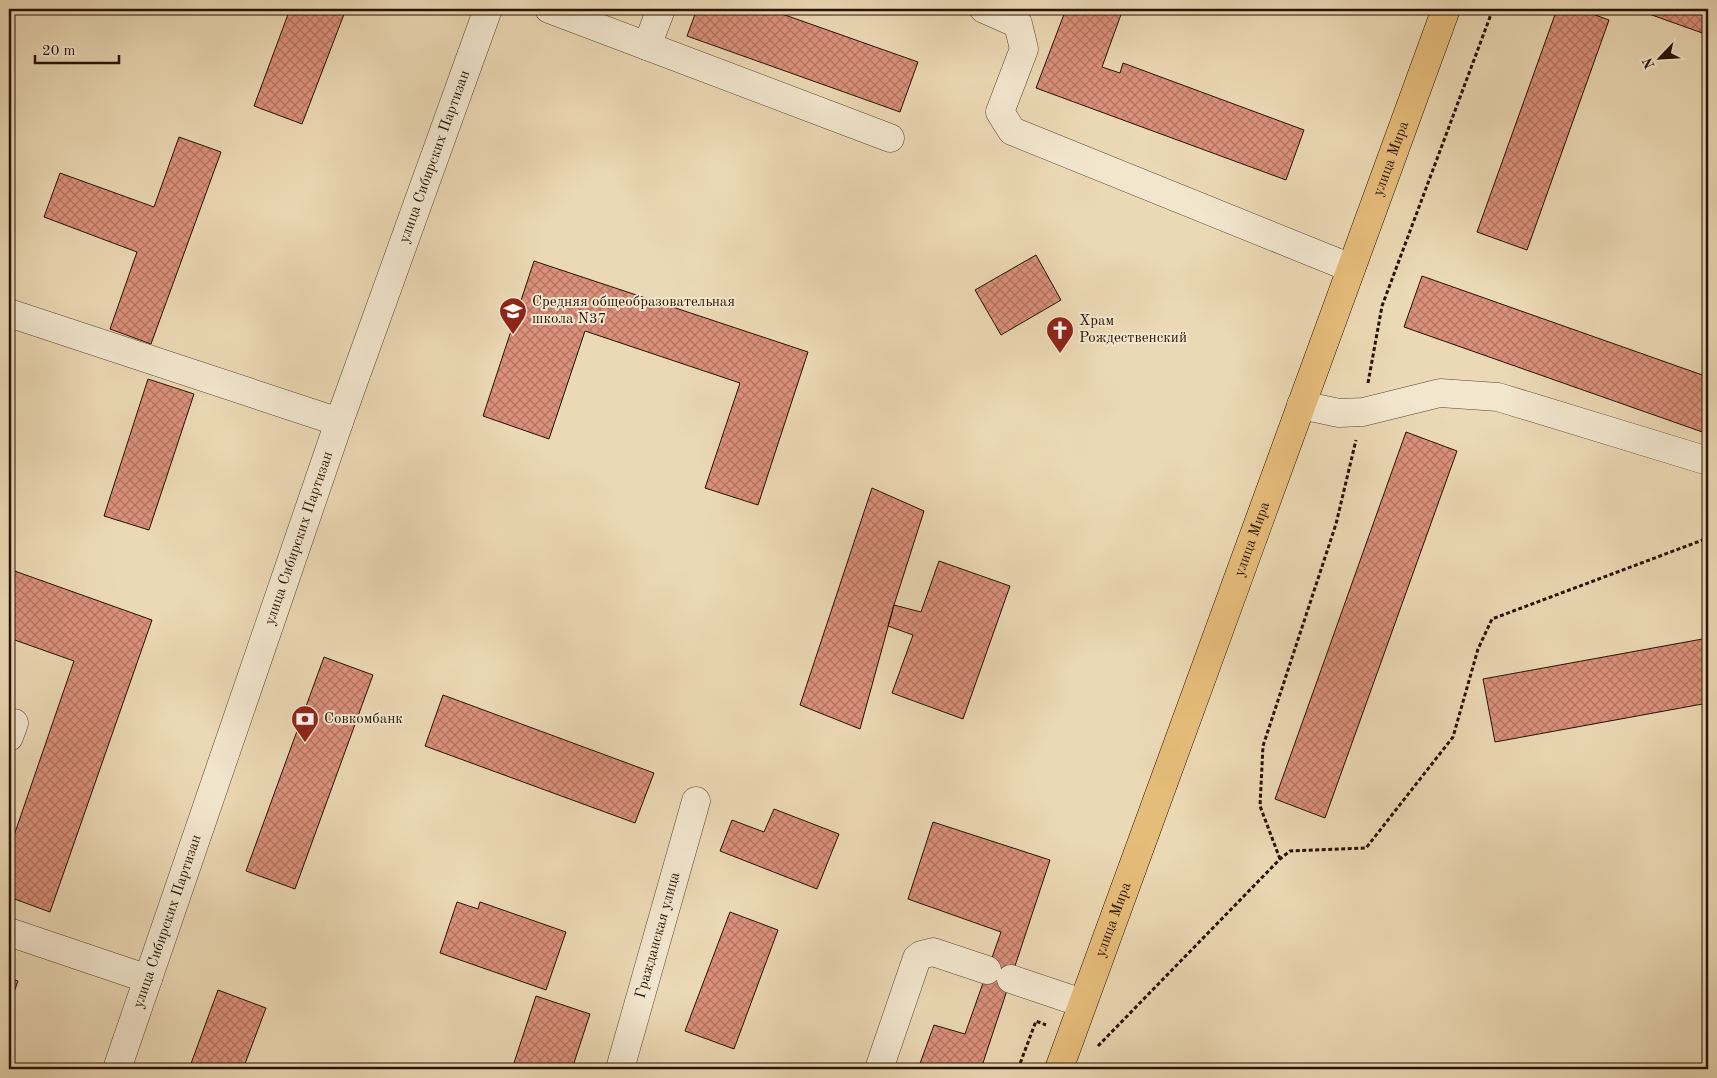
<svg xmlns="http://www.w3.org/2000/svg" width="1717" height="1078" font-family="'Old Standard TT',serif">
	<defs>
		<pattern id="building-cross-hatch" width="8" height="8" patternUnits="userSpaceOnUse" patternTransform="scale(1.25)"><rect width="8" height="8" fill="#db907b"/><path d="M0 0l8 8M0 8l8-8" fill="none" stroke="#b17462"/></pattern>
	</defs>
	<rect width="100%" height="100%" fill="#ebd8b4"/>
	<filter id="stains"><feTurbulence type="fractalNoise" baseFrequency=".004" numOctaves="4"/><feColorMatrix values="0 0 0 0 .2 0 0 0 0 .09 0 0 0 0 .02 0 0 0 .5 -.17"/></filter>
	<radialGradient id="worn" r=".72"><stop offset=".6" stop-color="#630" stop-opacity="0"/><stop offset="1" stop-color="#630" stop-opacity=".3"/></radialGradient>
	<!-- building -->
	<path fill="url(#building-cross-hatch)" stroke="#261201" d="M 290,9 L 346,9 L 302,124 L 254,106 Z
		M 607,9 L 624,9 L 622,14 Z
		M 697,9 L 768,9 L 918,62 L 900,112 L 687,36 Z
		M 1066,9 L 1123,9 L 1102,67 L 1120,73 L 1123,63 L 1304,130 L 1286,180 L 1036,88 Z
		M 1557,9 L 1579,9 L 1609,20 L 1527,250 L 1477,232 Z
		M 1635,9 L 1708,9 L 1708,35 Z
		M 179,137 L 221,152 L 151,344 L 110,329 L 137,252 L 44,217 L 60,173 L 154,207 Z
		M 1036,255 L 1061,300 L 1001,335 L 975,290 Z
		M 534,261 L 808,352 L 758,505 L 705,488 L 740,383 L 585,331 L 549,439 L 483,416 Z
		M 1422,276 L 1708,377 L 1708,434 L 1404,327 Z
		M 148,379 L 194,394 L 149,530 L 104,516 Z
		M 1406,432 L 1457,451 L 1325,818 L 1275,799 Z
		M 872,488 L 924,511 L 894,605 L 860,729 L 800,705 Z
		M 939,561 L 1010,586 L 963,719 L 892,693 L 913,635 L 888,626 L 894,605 L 921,612 Z
		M 9,569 L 152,620 L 50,912 L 9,897 L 9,850 L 74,661 L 9,638 Z
		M 1708,638 L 1708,703 L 1495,742 L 1483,679 Z
		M 324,657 L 373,675 L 295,889 L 246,871 Z
		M 443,695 L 654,773 L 635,823 L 425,746 Z
		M 774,809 L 839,834 L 817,889 L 720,851 L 732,820 L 764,832 Z
		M 933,822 L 1050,860 L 981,1069 L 918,1069 L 934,1025 L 965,1034 L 1001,932 L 908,899 Z
		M 457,902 L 478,909 L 480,902 L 566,932 L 546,990 L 440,953 Z
		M 730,912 L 778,930 L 734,1049 L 685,1031 Z
		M 9,978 L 18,981 L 9,1006 Z
		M 218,990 L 266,1008 L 243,1069 L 189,1069 Z
		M 536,996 L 590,1014 L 572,1069 L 512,1069 Z"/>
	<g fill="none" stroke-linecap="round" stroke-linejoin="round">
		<!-- minor casing -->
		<g stroke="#57442e" stroke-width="29">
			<g id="minor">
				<path d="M 549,9 L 890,138"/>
				<path d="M 984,9 L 1018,24 L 1024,49 L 1000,112 L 1012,131 L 1351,268"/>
				<path d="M 647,46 L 661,9"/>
				<path d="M 9,313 L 339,422"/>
				<path d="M 1301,405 L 1339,413 L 1363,412 L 1440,393 L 1498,397 L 1708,461"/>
				<path d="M 9,737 L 14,723"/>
				<path d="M 9,932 L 148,979"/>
				<path d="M 1011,979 L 1082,1003"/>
				<path id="s1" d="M 117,1069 L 339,422 L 488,9"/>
				<path id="s2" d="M 620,1069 L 696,801"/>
				<path d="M 879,1069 L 917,958 L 921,955 L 933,952 L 987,970"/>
			</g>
		</g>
		<!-- major casing -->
		<g stroke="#261201" stroke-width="29">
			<g id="major">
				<path id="s3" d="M 1059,1069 L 1446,9"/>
			</g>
		</g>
		<!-- path -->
		<path stroke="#261201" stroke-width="3" stroke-dasharray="4 2.5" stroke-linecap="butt" d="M 1368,383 L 1382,306 L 1493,9
			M 1280,859 L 1260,806 L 1263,746 L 1336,524 L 1356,440
			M 1098,1046 L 1280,859 L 1290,851 L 1366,848 L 1453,737 L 1478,649 L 1492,619 L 1708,538
			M 1018,1069 L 1036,1021 L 1046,1025"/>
		<!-- minor -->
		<use href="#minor" stroke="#f2e6ce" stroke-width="28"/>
		<!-- major -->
		<use href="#major" stroke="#e6bc7a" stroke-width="28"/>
	</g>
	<!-- icons -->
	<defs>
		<g id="school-pin" transform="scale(1.4375)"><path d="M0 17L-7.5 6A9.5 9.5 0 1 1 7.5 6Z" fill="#8f2418" stroke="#f2e6ce"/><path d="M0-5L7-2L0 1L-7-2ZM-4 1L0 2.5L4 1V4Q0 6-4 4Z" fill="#fff"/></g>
		<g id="church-pin" transform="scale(1.4375)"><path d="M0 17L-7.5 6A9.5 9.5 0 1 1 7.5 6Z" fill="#8f2418" stroke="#f2e6ce"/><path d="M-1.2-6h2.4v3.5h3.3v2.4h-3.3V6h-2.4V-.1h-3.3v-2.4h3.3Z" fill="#fff"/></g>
		<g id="bank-pin" transform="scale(1.4375)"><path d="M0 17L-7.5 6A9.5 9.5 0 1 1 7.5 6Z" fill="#8f2418" stroke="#f2e6ce"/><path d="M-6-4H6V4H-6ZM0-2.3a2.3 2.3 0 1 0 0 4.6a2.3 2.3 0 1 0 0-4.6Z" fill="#fff"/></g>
	</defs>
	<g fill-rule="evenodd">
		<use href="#school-pin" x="513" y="311"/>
		<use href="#church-pin" x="1060" y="330"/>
		<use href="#bank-pin" x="305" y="719"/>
	</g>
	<g text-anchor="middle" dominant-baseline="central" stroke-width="4" stroke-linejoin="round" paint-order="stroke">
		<!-- street labels -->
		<g font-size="15" fill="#261201" stroke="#f2e6ce">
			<text stroke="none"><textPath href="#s1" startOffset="966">улица Сибирских Партизан</textPath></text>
			<text stroke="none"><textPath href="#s3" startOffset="969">улица Мира</textPath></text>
			<text stroke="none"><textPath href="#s1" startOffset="561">улица Сибирских Партизан</textPath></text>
			<text stroke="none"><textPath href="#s3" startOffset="564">улица Мира</textPath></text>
			<text stroke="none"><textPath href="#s3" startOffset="159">улица Мира</textPath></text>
			<text stroke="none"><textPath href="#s1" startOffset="156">улица Сибирских Партизан</textPath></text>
			<text stroke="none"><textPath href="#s2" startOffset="139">Гражданская улица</textPath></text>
		</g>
		<!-- poi labels -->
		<g font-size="15" fill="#261201" stroke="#f2e6ce" text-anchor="start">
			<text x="532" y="302">Средняя общеобразовательная<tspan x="532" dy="17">школа N37</tspan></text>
			<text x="1079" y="321">Храм<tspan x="1079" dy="17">Рождественский</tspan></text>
			<text x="324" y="719">Совкомбанк</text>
		</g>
	</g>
	<!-- margin -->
	<rect width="1717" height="1078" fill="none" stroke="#ebd8b4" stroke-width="30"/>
	<rect x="10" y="10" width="1697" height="1058" fill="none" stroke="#261201" stroke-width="2.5"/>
	<rect x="15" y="15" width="1687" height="1048" fill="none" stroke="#261201"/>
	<!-- north arrow -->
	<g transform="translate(1660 58) rotate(245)" stroke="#f2e6ce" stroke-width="4" paint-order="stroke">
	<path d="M0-4L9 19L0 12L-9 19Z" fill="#261201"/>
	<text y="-8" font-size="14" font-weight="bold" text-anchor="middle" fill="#261201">N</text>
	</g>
	<!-- scale -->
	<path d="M35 55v8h84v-8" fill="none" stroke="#261201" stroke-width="2.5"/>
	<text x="42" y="55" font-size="15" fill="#261201" stroke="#f2e6ce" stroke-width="4" paint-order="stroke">20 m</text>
	<rect width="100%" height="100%" filter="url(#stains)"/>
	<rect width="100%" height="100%" fill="url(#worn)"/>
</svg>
